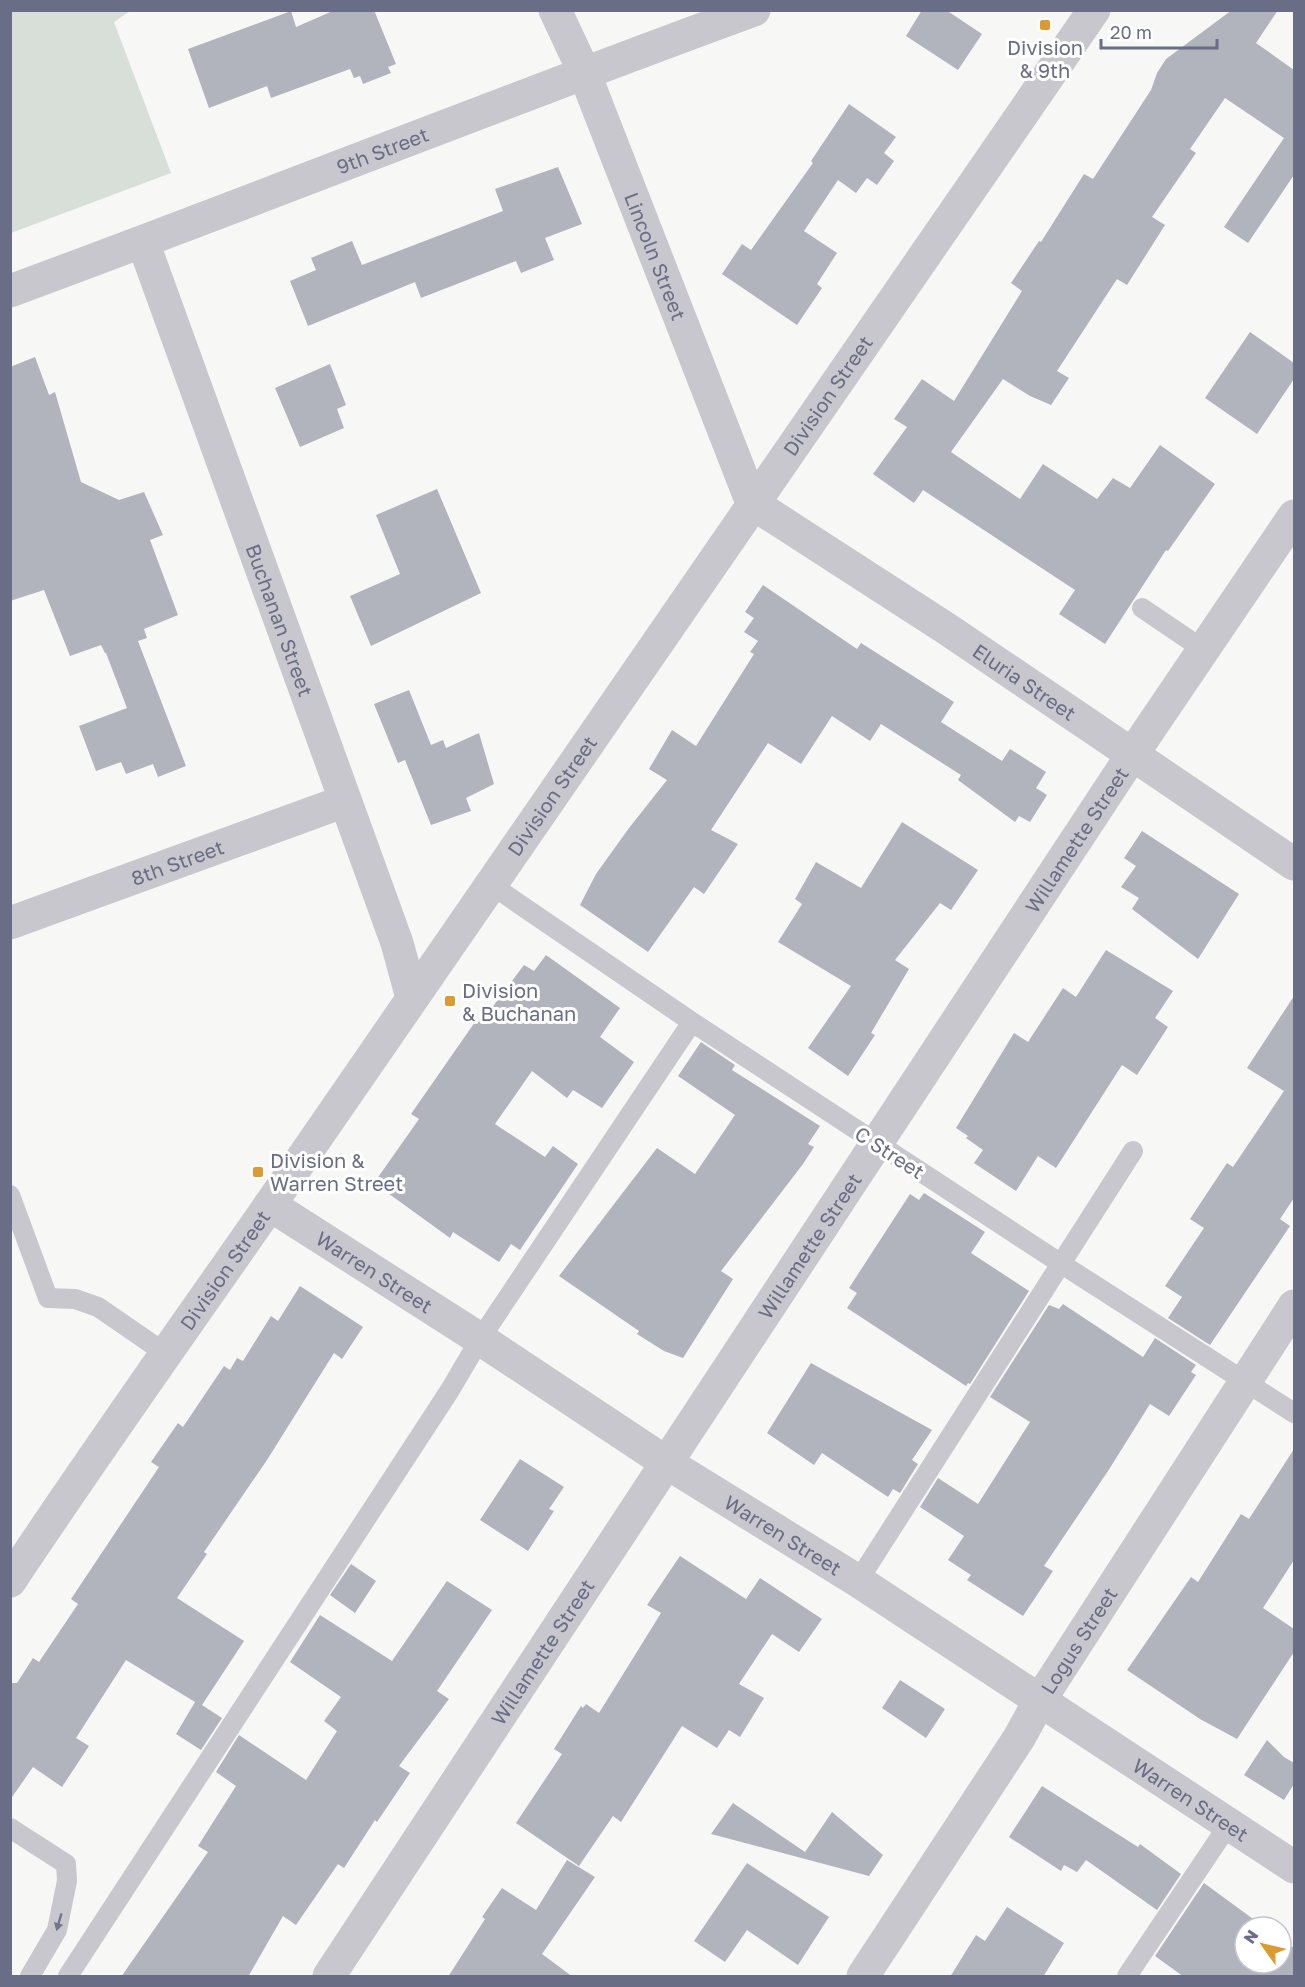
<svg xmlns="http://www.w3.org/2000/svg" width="1305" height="1987" font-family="'Golos Text',sans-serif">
	<rect width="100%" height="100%" fill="#f7f8f6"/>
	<!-- green -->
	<path fill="#d7dfd8" d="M 11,10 L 130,11 L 114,22 L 171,173 L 11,233 Z"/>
	<!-- building -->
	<path fill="#b1b3bd" d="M 335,10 L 374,10 L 396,64 L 388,67 L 391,73 L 363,84 L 360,76 L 354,78 L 350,69 L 271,98 L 267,86 L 209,108 L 188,49 L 291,11 L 296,27 Z
		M 922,10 L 946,10 L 982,34 L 958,70 L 906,36 Z
		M 1232,10 L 1278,10 L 1256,43 L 1294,70 L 1294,175 L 1248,243 L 1224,227 L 1284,138 L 1225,98 L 1190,149 L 1196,153 L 1152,217 L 1165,225 L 1127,285 L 1117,279 L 1057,371 L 1069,378 L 1051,405 L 1030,396 L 1003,379 L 951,452 L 1020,499 L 1043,464 L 1097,499 L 1113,478 L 1130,488 L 1160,445 L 1215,484 L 1168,551 L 1166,550 L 1105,644 L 1059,614 L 1075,590 L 923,490 L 914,503 L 873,474 L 907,427 L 894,419 L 922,379 L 954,401 L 1022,291 L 1011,283 L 1039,241 L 1041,242 L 1084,174 L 1093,179 L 1151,90 L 1157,73 L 1166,59 Z
		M 849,104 L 896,137 L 884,153 L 894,161 L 877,185 L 867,178 L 856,193 L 838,180 L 804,231 L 837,253 L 817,284 L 822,288 L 797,325 L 722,274 L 742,244 L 751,250 L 813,163 L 811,161 Z
		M 558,167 L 582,224 L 545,238 L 554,260 L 521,273 L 516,261 L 421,298 L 415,282 L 308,326 L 290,281 L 316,270 L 311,258 L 352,241 L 362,265 L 503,211 L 495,189 Z
		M 1250,332 L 1294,363 L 1294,379 L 1257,434 L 1205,398 Z
		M 35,357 L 49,395 L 55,392 L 81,482 L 119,500 L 144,492 L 163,535 L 150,540 L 178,615 L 144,629 L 147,638 L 138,641 L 186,766 L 158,777 L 153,764 L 126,774 L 121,762 L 96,771 L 79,726 L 127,708 L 106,653 L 105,653 L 101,645 L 70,656 L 44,590 L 10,601 L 10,367 Z
		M 330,364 L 346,405 L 337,409 L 344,428 L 300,447 L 275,388 Z
		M 437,489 L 481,593 L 371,646 L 350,596 L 400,574 L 376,515 Z
		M 763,585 L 857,649 L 861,643 L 954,702 L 941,722 L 1002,761 L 1010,749 L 1046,772 L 1036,788 L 1047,795 L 1030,822 L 1019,816 L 1015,822 L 958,780 L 961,775 L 881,724 L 870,741 L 832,716 L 801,764 L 768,743 L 711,830 L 738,844 L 704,894 L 694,887 L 648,952 L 580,905 L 596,874 L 629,828 L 667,780 L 649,769 L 672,730 L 696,746 L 754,654 L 750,652 L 758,641 L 744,632 L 754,618 L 745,612 Z
		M 409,690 L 431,745 L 443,740 L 446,748 L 479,733 L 494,784 L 466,798 L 471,811 L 431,825 L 405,760 L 398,763 L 374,704 Z
		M 902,822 L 978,870 L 951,910 L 940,903 L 895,960 L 909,969 L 871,1033 L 875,1035 L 848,1076 L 808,1048 L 851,986 L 778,942 L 802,904 L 795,899 L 816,862 L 861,888 Z
		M 1142,831 L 1239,894 L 1198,959 L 1132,909 L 1139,898 L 1121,887 L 1136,866 L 1124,858 Z
		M 1106,950 L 1173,991 L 1155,1018 L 1168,1027 L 1137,1075 L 1122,1065 L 1056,1168 L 1038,1156 L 1016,1191 L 974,1163 L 983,1150 L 966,1138 L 968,1136 L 956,1128 L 1014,1033 L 1028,1042 L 1063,988 L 1076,997 Z
		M 546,955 L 620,1008 L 600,1037 L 634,1062 L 602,1108 L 573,1090 L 567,1098 L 532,1071 L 495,1124 L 545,1157 L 553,1146 L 578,1164 L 520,1250 L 511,1244 L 499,1262 L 453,1232 L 450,1238 L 374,1183 L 419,1119 L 411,1114 L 475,1022 L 477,1024 L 485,1012 L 488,1013 L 524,965 L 534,971 Z
		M 1294,996 L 1294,1198 L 1280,1219 L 1290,1226 L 1210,1345 L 1168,1318 L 1182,1297 L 1165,1286 L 1204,1228 L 1190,1219 L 1227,1163 L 1233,1167 L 1284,1091 L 1247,1068 Z
		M 701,1042 L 735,1065 L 732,1070 L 820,1126 L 808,1144 L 814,1147 L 803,1164 L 721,1271 L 733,1279 L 683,1358 L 664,1351 L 637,1334 L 639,1331 L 559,1276 L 657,1148 L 695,1174 L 735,1115 L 678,1076 Z
		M 924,1193 L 985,1232 L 971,1253 L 1029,1291 L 970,1384 L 968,1383 L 966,1386 L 847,1308 L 857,1293 L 849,1288 L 910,1194 L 919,1200 Z
		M 300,1286 L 363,1327 L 342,1359 L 334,1353 L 267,1460 L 204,1552 L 207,1554 L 177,1598 L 244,1641 L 202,1705 L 222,1718 L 201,1750 L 176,1734 L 195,1702 L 126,1660 L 76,1738 L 89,1746 L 62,1787 L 33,1767 L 10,1800 L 10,1683 L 17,1683 L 33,1658 L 39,1662 L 78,1604 L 71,1599 L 159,1467 L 151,1462 L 178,1423 L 183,1427 L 224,1366 L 230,1370 L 237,1358 L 243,1361 L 271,1316 L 278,1321 Z
		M 1063,1304 L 1143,1357 L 1155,1338 L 1196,1365 L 1191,1372 L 1196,1375 L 1169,1416 L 1150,1404 L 1108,1471 L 1044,1566 L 1053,1571 L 1023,1616 L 967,1580 L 971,1575 L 948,1560 L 964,1536 L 920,1507 L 938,1478 L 978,1504 L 1030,1422 L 990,1397 L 1049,1305 L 1059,1309 Z
		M 811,1363 L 932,1430 L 912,1460 L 918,1464 L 900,1493 L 893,1489 L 888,1497 L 822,1453 L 814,1465 L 767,1433 Z
		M 1294,1449 L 1294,1560 L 1263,1608 L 1294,1629 L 1294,1652 L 1237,1739 L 1200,1719 L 1127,1670 L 1191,1577 L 1198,1582 L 1241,1514 L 1249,1519 Z
		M 520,1459 L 564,1487 L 549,1509 L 554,1511 L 528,1551 L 480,1520 Z
		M 680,1556 L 746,1599 L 760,1578 L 822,1619 L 799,1652 L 772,1634 L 739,1684 L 764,1698 L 740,1737 L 729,1730 L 717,1748 L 682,1726 L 621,1822 L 613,1816 L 579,1866 L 516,1823 L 562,1754 L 554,1749 L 581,1706 L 583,1708 L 586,1704 L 599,1713 L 661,1613 L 647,1605 Z
		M 351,1564 L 376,1581 L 355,1613 L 330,1595 Z
		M 447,1581 L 492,1610 L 437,1691 L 449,1699 L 399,1766 L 410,1773 L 377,1822 L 375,1820 L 344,1868 L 338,1864 L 296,1925 L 283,1916 L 248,1977 L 121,1977 L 208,1852 L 198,1846 L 236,1786 L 216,1772 L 239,1735 L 306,1780 L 337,1731 L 324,1721 L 341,1697 L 290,1662 L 320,1615 L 392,1661 Z
		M 900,1680 L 945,1709 L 926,1738 L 882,1708 Z
		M 1267,1740 L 1284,1757 L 1294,1763 L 1294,1784 L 1284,1800 L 1244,1775 Z
		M 1042,1786 L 1138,1847 L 1140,1844 L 1181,1874 L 1157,1910 L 1086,1860 L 1077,1872 L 1064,1865 L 1061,1871 L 1009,1837 Z
		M 733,1803 L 805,1852 L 832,1812 L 883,1855 L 869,1876 L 711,1834 Z
		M 567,1860 L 595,1877 L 542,1954 L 573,1977 L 448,1977 L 485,1919 L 482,1917 L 502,1888 L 536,1910 Z
		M 747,1863 L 829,1917 L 798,1965 L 747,1930 L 725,1962 L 694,1941 Z
		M 1204,1883 L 1264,1927 L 1245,1927 L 1245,1963 L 1281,1963 L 1281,1939 L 1294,1948 L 1294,1977 L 1184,1977 L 1155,1956 Z
		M 1007,1907 L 1064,1943 L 1043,1977 L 950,1977 L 976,1935 L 985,1941 Z"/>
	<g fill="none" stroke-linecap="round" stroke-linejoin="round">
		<!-- service -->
		<path stroke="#c7c7cd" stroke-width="20" d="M 1142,608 L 1204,650
			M 490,884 L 692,1022 L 1060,1263 L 1294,1413
			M 10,1195 L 48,1298 L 75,1299 L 98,1307 L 165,1353
			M 858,1581 L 1133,1151
			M 10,1828 L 66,1864 L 67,1881 L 57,1930 L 30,1976
			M 68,1976 L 450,1390 L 480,1339 L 692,1022
			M 1127,1976 L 1229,1824"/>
		<!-- minor -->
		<g stroke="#c7c7cd" stroke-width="33">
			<path id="s1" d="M 555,10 L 584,72 L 752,503"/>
			<path id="s2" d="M 143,242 L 397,943 L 412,998"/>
			<path id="s3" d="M 10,291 C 259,199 505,101 754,10"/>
			<path id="s4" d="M 10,923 L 345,801"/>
			<path id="s5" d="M 270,1205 L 480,1339 L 667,1463 L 858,1581 L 1294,1867"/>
			<path id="s6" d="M 329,1976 L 1132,755 L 1294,516"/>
			<path id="s7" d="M 863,1976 L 1019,1738 L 1040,1700 L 1294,1306"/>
		</g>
		<!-- tertiary -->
		<g stroke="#c7c7cd" stroke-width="33">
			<path id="s8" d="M 752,503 L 947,629 L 1294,864"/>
			<path id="s9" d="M 10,1581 C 111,1429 218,1281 321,1131 C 578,757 835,383 1094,10"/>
		</g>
	</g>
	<!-- one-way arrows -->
	<defs><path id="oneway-solid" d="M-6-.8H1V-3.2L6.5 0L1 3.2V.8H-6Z" transform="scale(1.5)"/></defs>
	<use fill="#72768c" href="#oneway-solid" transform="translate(59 1922) rotate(106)"/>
	<!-- markers -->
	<g fill="#dc9b32" stroke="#fff" stroke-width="2">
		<rect x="1039" y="19" width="12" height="12" rx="3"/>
		<rect x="444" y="995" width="12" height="12" rx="3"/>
		<rect x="252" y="1166" width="12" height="12" rx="3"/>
	</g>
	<g text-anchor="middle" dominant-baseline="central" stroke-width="6" stroke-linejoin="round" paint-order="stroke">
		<!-- poi labels -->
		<g font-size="20" fill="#696d85" stroke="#fff" text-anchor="start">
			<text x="1045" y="47" text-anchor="middle">Division<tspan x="1045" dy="23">&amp; 9th</tspan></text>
			<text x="462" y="990">Division<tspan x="462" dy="23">&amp; Buchanan</tspan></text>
			<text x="270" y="1160">Division &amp;<tspan x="270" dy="23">Warren Street</tspan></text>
		</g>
		<!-- street labels -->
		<g font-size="20" fill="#696d85" stroke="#fff">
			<text stroke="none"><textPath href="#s3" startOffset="398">9th Street</textPath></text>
			<text stroke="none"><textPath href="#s1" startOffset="266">Lincoln Street</textPath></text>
			<text stroke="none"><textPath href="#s9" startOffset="1440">Division Street</textPath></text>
			<text stroke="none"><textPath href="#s2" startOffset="402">Buchanan Street</textPath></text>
			<text stroke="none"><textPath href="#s8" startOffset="326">Eluria Street</textPath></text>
			<text stroke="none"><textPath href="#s9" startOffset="954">Division Street</textPath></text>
			<text stroke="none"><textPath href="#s6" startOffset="1360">Willamette Street</textPath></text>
			<text stroke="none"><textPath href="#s4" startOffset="178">8th Street</textPath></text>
			<text transform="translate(890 1152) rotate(33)">C Street</text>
			<text stroke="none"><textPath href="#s6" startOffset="874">Willamette Street</textPath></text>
			<text stroke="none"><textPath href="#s9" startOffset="378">Division Street</textPath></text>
			<text stroke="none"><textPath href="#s5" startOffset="124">Warren Street</textPath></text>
			<text stroke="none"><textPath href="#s5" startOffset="610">Warren Street</textPath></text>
			<text stroke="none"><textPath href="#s7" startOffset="399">Logus Street</textPath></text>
			<text stroke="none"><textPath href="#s6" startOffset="388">Willamette Street</textPath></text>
			<text stroke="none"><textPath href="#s5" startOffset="1096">Warren Street</textPath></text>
		</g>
	</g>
	<!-- border -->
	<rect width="1305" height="1987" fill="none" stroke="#696d85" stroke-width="24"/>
	<!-- north arrow -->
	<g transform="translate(1263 1945) rotate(304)"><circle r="28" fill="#ffffff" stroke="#c3c5ce" stroke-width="1.5"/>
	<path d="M0-4.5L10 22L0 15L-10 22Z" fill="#dc9b32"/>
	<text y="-9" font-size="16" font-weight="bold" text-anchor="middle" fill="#696d85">N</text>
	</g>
	<!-- scale -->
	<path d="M1101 39v9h116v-9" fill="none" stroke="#696d85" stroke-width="3"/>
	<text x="1110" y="39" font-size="18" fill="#696d85" stroke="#ffffff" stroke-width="4.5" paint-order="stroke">20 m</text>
</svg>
